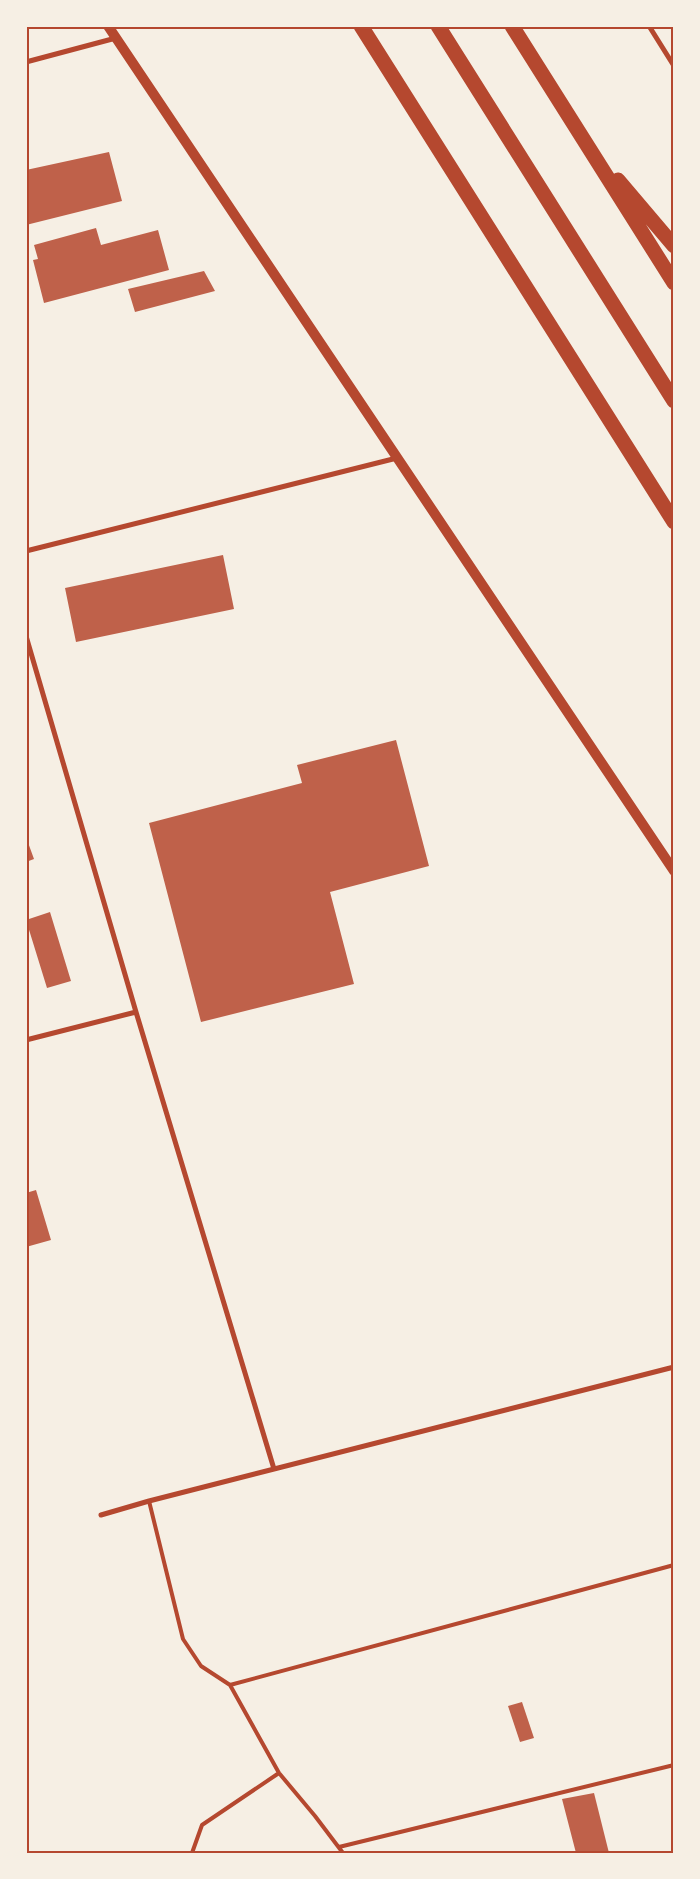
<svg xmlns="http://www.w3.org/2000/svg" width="700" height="1879" font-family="'PT Serif',serif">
	<rect width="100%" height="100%" fill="#f6efe4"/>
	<!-- building -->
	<path fill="#bf614a" d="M 109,152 L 122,201 L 26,225 L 26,170 Z
		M 96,228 L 101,245 L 158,230 L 169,270 L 44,303 L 33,260 L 38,259 L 34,245 Z
		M 204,271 L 215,291 L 135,312 L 128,289 Z
		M 223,555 L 234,609 L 76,642 L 65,588 Z
		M 396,740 L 429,866 L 330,892 L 354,984 L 201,1022 L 149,823 L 302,783 L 297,765 Z
		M 26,837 L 34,859 L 26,862 Z
		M 50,912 L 71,981 L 47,988 L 26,920 Z
		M 36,1190 L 51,1240 L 26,1247 L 26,1193 Z
		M 522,1702 L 534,1738 L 520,1742 L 508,1706 Z
		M 594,1793 L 609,1853 L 576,1853 L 562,1799 Z"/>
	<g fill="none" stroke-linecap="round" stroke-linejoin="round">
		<!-- service -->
		<path stroke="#b5482f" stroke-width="4" d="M 149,1501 L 183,1639 L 201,1666 L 230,1685 L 674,1565
			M 230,1685 L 279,1773 L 315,1816 L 343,1853
			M 339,1847 L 674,1765
			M 192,1853 L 202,1825 L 279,1773"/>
		<!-- minor -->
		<path stroke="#b5482f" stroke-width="5" d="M 649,26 L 674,66
			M 26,62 L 116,38
			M 26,551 L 397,458
			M 26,636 L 136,1012 L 274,1469
			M 26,1040 L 136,1012
			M 101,1515 L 149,1501 L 674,1367"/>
		<!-- secondary -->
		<path stroke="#b5482f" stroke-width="10" d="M 108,26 L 674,871"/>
		<!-- motorway -->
		<path stroke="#b5482f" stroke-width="15" d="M 361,26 L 674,522
			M 438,26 L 674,401
			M 512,26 L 674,283
			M 618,180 L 674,246"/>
	</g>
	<!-- border -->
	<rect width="700" height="1879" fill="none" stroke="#f6efe4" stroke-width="55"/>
	<rect x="28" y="28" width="644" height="1824" fill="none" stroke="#b5482f" stroke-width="2"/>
</svg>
